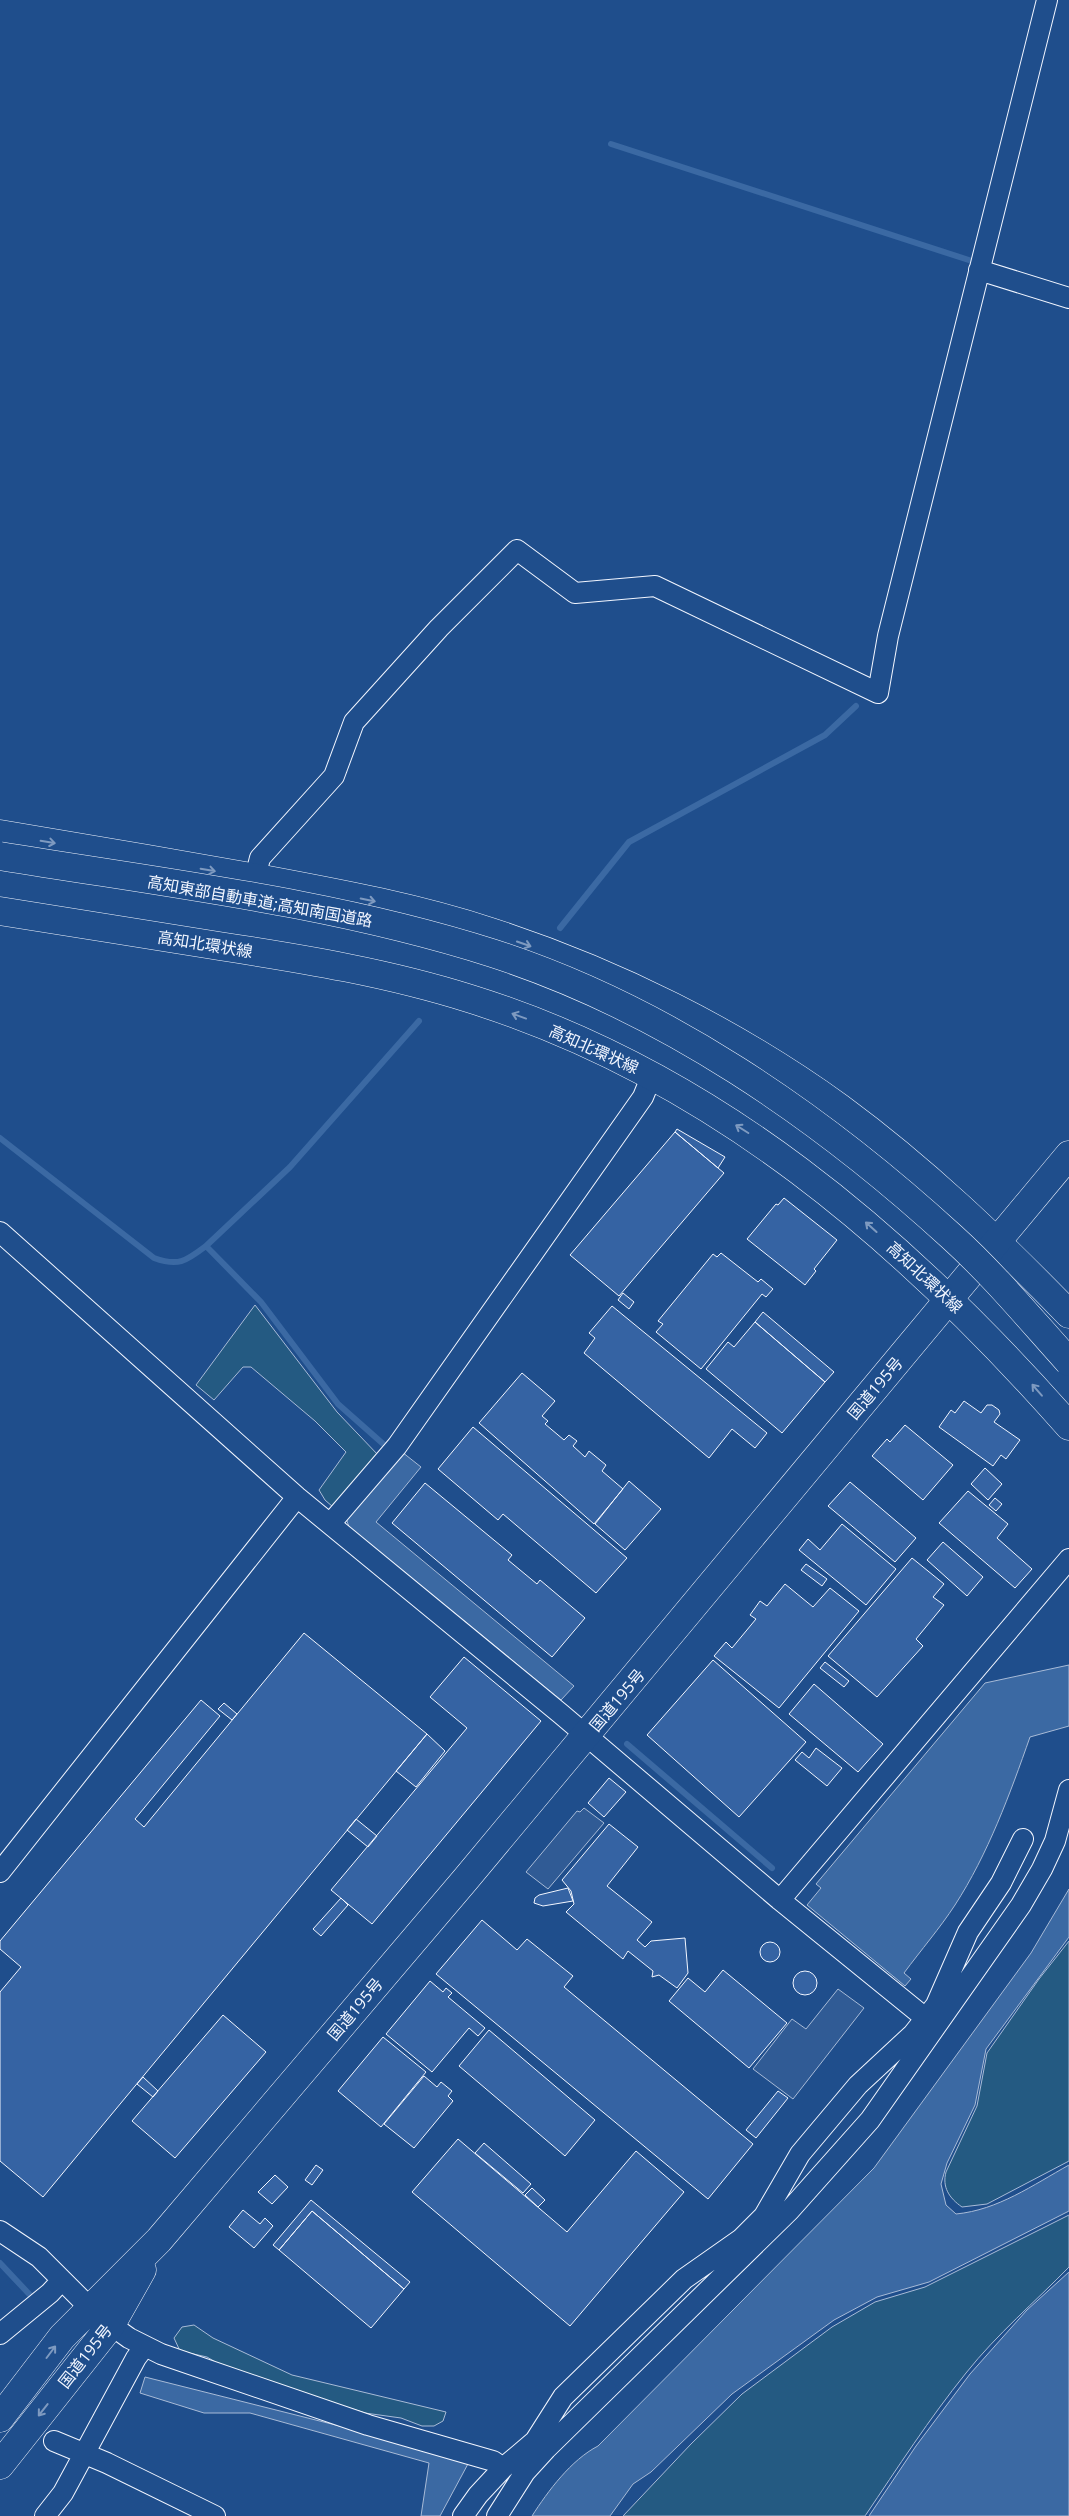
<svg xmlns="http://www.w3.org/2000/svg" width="1069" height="2516" font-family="'Open Sans','Noto Sans JP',sans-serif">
	<rect width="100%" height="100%" fill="#1f4e8c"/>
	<!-- green -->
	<path fill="#245a82" stroke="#a8bbd7" d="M 255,1305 L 337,1412 L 379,1456 L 333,1507 L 325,1500 L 319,1490 L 346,1452 L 315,1421 L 251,1367 L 243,1367 L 214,1400 L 196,1385 Z
		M 1069,1941 L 1069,2161 L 987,2204 L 962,2207 C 949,2198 942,2187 946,2172 L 977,2106 L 987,2053 L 1039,1979 Z
		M 1069,2215 L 1069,2267 C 1035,2302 997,2334 966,2373 C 929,2419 898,2467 865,2516 L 623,2516 L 691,2444 L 742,2394 L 832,2327 L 875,2302 L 925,2287 Z
		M 194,2325 L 213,2338 L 292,2375 L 446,2412 L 443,2421 L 434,2426 L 422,2426 L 401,2418 L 365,2413 L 229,2370 L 207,2357 L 180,2351 L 174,2338 L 182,2327 Z"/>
	<!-- parking -->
	<path fill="#305b95" stroke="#a8bbd7" d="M 584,1808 L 604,1823 L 548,1889 L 526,1872 L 577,1811 L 580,1812 Z
		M 838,1989 L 864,2008 L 793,2099 L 753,2069 L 792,2019 L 806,2029 Z"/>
	<!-- water -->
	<path fill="#3b69a3" stroke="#a8bbd7" d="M 402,1452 L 421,1467 L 376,1522 L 574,1686 L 561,1700 L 349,1527 L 345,1515 Z
		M 1069,1665 L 1069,1726 L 1030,1737 C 1010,1794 988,1854 955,1905 C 940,1928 921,1950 904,1973 L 911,1979 L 905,1986 L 807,1905 L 821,1888 L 816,1884 L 985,1683 Z
		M 1069,1889 L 1069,1937 L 986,2049 L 975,2105 L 947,2163 L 941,2184 L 946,2205 L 956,2214 C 998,2210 1033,2185 1069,2165 L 1069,2211 L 929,2282 L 877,2297 L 834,2320 L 732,2394 L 651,2472 L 633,2484 L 610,2516 L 532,2516 C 548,2491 571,2460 598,2446 L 874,2168 L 1031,1953 Z
		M 1069,2272 L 1069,2516 L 869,2516 L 916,2446 L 970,2374 L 1027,2310 Z
		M 145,2377 L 407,2443 L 469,2462 L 440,2516 L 421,2516 L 429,2463 L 250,2413 L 204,2413 L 140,2393 Z"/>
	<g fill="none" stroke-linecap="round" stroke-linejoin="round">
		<!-- stream -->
		<path stroke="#3b69a3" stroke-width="6" d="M 611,144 L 978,263
			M 560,928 L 629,842 L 825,735 L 856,706
			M 0,1138 L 154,1258 C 179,1267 186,1261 206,1246 L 261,1302 L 338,1404 L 390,1450
			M 206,1246 L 290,1167 L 419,1021
			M 627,1744 L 772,1868
			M 0,2263 L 30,2295"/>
	</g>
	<!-- building -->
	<path fill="#3563a3" stroke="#f2f6ff" d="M 677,1129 L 725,1157 L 718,1168 L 675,1132 Z
		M 675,1132 L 724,1173 L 619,1296 L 570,1255 Z
		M 784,1198 L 837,1240 L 814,1269 L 816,1271 L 805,1285 L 747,1239 L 776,1204 L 778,1205 Z
		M 721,1253 L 758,1282 L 761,1279 L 773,1289 L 766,1297 L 762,1294 L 701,1369 L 656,1332 L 663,1324 L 658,1321 L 713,1254 L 717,1257 Z
		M 623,1293 L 634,1302 L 629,1309 L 618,1300 Z
		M 612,1306 L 767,1433 L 755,1448 L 732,1429 L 709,1458 L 584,1353 L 595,1338 L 589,1333 Z
		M 763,1312 L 834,1372 L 825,1382 L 755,1322 Z
		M 755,1322 L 825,1382 L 782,1433 L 706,1369 L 728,1342 L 734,1347 Z
		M 522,1373 L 555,1401 L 542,1416 L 548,1421 L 545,1424 L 564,1440 L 569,1435 L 577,1441 L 573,1446 L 585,1457 L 589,1451 L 606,1465 L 602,1471 L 623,1489 L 594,1524 L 479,1423 Z
		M 964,1401 L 981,1413 L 987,1405 L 992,1405 L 999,1410 L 1000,1414 L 994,1422 L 1020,1440 L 1006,1459 L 1001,1455 L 993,1466 L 939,1427 L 951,1410 L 955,1413 Z
		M 905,1425 L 953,1465 L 923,1500 L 872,1456 L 887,1439 L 890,1442 Z
		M 473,1427 L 627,1558 L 596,1593 L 503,1514 L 498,1520 L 438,1469 Z
		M 985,1468 L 1002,1484 L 988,1500 L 971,1484 Z
		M 629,1481 L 661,1509 L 625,1550 L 595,1524 Z
		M 850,1482 L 916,1538 L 895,1562 L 828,1506 Z
		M 425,1483 L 512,1555 L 508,1560 L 537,1584 L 540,1580 L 585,1618 L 552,1657 L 392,1523 Z
		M 968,1491 L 1008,1524 L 997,1538 L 1032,1569 L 1015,1588 L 939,1523 Z
		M 995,1498 L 1002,1504 L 996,1511 L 989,1505 Z
		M 842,1524 L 896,1569 L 866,1605 L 799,1550 L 808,1539 L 820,1550 Z
		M 943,1542 L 983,1577 L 967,1596 L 927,1560 Z
		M 912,1558 L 944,1584 L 933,1597 L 944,1605 L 916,1639 L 923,1646 L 877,1697 L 828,1656 Z
		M 806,1564 L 827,1579 L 822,1586 L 801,1570 Z
		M 785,1584 L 813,1607 L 830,1588 L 859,1611 L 779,1708 L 714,1656 L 726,1642 L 732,1648 L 756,1619 L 750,1615 L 760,1601 L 767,1606 Z
		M 304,1633 L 427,1734 L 43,2197 L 0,2161 L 0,1992 L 21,1967 L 0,1949 L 0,1941 L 201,1700 L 220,1716 L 135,1819 L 144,1827 Z
		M 464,1657 L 541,1721 L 372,1924 L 331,1890 L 467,1728 L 430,1697 Z
		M 713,1660 L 806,1742 L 739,1817 L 647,1735 Z
		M 825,1662 L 849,1681 L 844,1687 L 820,1668 Z
		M 814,1684 L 883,1744 L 858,1772 L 789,1714 Z
		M 224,1703 L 237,1714 L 232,1720 L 218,1709 Z
		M 427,1734 L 445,1751 L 416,1787 L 396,1771 Z
		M 816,1748 L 842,1768 L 827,1786 L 795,1760 L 802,1752 L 809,1758 Z
		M 609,1778 L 626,1792 L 604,1817 L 588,1803 Z
		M 356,1819 L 377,1836 L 368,1847 L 347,1830 Z
		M 609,1824 L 638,1847 L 607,1886 L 652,1922 L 637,1940 L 645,1947 L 651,1941 L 685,1938 L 688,1973 L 677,1988 L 659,1975 L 652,1977 L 653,1971 L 628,1951 L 623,1959 L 566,1912 L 574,1904 L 571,1891 L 562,1880 Z
		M 568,1888 L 573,1901 L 543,1906 L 534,1903 L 535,1898 L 539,1895 Z
		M 341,1898 L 348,1905 L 321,1936 L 313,1929 Z
		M 482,1920 L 517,1950 L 527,1939 L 573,1976 L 564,1987 L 753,2144 L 708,2199 L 436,1974 Z
		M760 1952a10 10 0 1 1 20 0a10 10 0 1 1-20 0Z
		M 723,1970 L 787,2023 L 749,2068 L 669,2001 L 688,1978 L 705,1992 Z
		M793 1983a12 12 0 1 1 24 0a12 12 0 1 1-24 0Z
		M 430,1981 L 443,1992 L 446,1988 L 452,1993 L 448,1997 L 485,2028 L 478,2036 L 469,2028 L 432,2072 L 386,2034 Z
		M 223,2015 L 266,2052 L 175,2158 L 132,2121 Z
		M 489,2030 L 595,2120 L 565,2156 L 459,2066 Z
		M 383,2037 L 426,2072 L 381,2127 L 338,2091 Z
		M 424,2076 L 437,2087 L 441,2082 L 452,2091 L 448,2096 L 453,2101 L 414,2148 L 384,2124 Z
		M 143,2077 L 158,2091 L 153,2097 L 137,2084 Z
		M 778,2091 L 788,2098 L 756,2138 L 746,2130 Z
		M 458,2139 L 567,2232 L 636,2151 L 684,2192 L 570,2326 L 412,2192 Z
		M 484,2143 L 531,2184 L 523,2193 L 475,2153 Z
		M 316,2165 L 323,2170 L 312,2185 L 305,2180 Z
		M 275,2175 L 288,2187 L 272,2204 L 258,2192 Z
		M 532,2188 L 545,2200 L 538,2207 L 525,2195 Z
		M 311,2200 L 410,2282 L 404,2289 L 312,2211 L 279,2250 L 273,2245 Z
		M 243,2210 L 260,2224 L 265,2218 L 273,2226 L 254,2248 L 229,2227 Z
		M 312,2211 L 404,2289 L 371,2328 L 279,2250 Z"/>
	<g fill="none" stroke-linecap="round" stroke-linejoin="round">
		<!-- street casing -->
		<g stroke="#f2f6ff" stroke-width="22">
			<path id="street" d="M 979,270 L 1069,298
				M 255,878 L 260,858 L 334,776 L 354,722 L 439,628 L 517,550 L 575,593 L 655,586 L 878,693 L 888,636 L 1047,0
				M 0,1232 L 297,1497 L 561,1714 L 780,1900 L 934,2025
				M 330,1524 L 397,1446 L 643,1097 L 652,1075
				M 0,1872 L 297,1497
				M 780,1900 L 1069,1559
				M 0,2231 L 39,2257 L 90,2308
				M 111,2325 L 129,2338 L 161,2354 L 368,2425 L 493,2461 L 503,2468
				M 0,2334 L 50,2293 L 62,2280
				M 54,2441 L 107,2463 L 215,2516
				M 45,2516 L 63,2493 L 136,2358 L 145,2346
				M 463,2516 L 478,2495 L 503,2468 L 535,2441 L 563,2397 L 684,2279 L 741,2239 L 764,2216 L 800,2154 L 858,2085 L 913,2034 L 936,2005 L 968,1932 L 1001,1883 L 1023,1839
				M 497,2516 L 525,2472 L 546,2449 L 789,2211 L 870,2120 L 1021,1905 L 1042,1869 L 1055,1841 L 1069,1790"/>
		</g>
		<!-- primary casing -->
		<g stroke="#f2f6ff" stroke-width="29">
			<path id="primary" d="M 0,834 C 89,849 179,864 268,880 C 343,894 418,908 491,932 C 614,972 735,1032 840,1108 C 923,1169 997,1240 1069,1314
				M 0,911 C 73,923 146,934 219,946 C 304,959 389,973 471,999 C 714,1075 904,1239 1069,1426"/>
		</g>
		<!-- highway casing -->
		<g stroke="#f2f6ff" stroke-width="29">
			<path id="highway" d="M 0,2418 L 62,2337 L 159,2240 L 465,1880 L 1069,1155
				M 0,2465 L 111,2325 L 142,2270"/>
		</g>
		<!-- street -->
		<use href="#street" stroke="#1f4e8c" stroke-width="20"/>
		<!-- primary -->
		<use href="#primary" stroke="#1f4e8c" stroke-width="28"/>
		<!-- highway -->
		<use href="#highway" stroke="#1f4e8c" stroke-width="28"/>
		<!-- highway-bridge casing -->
		<g stroke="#f2f6ff" stroke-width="29" stroke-linecap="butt">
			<path id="highway-bridge" d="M 0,856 C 164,883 332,902 492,953 C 663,1008 820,1116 952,1237 C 994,1275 1031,1320 1069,1362"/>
		</g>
		<!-- highway-bridge -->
		<use href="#highway-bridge" stroke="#1f4e8c" stroke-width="28"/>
	</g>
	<!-- one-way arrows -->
	<defs><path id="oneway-shaft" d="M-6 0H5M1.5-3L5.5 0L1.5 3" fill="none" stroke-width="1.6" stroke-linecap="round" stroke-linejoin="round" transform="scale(1.25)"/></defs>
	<g stroke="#7e9ac0">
		<use href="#oneway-shaft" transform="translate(48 842) rotate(9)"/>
		<use href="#oneway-shaft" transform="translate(208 870) rotate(10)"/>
		<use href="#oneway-shaft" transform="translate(368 900) rotate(12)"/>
		<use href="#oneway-shaft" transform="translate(524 944) rotate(19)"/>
		<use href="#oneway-shaft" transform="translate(519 1016) rotate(-160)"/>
		<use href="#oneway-shaft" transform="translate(742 1129) rotate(-148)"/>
		<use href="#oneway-shaft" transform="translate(871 1227) rotate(-138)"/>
		<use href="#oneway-shaft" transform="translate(1037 1390) rotate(-131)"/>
		<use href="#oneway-shaft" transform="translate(51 2352) rotate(-53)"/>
		<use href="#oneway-shaft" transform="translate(43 2410) rotate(128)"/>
	</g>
	<g text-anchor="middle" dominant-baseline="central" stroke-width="4" stroke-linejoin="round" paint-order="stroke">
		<!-- street labels -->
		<g font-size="16" fill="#f2f6ff" stroke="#1f4e8c">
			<text transform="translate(260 901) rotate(10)">高知東部自動車道;高知南国道路</text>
			<text transform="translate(205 944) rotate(9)">高知北環状線</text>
			<text transform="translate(594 1049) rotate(24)">高知北環状線</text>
			<text transform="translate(925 1277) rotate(43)">高知北環状線</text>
			<text transform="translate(875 1388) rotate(-50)">国道195号</text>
			<text transform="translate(617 1700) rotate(-50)">国道195号</text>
			<text transform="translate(355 2009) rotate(-50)">国道195号</text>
			<text transform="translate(85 2356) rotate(-52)">国道195号</text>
		</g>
	</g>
</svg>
